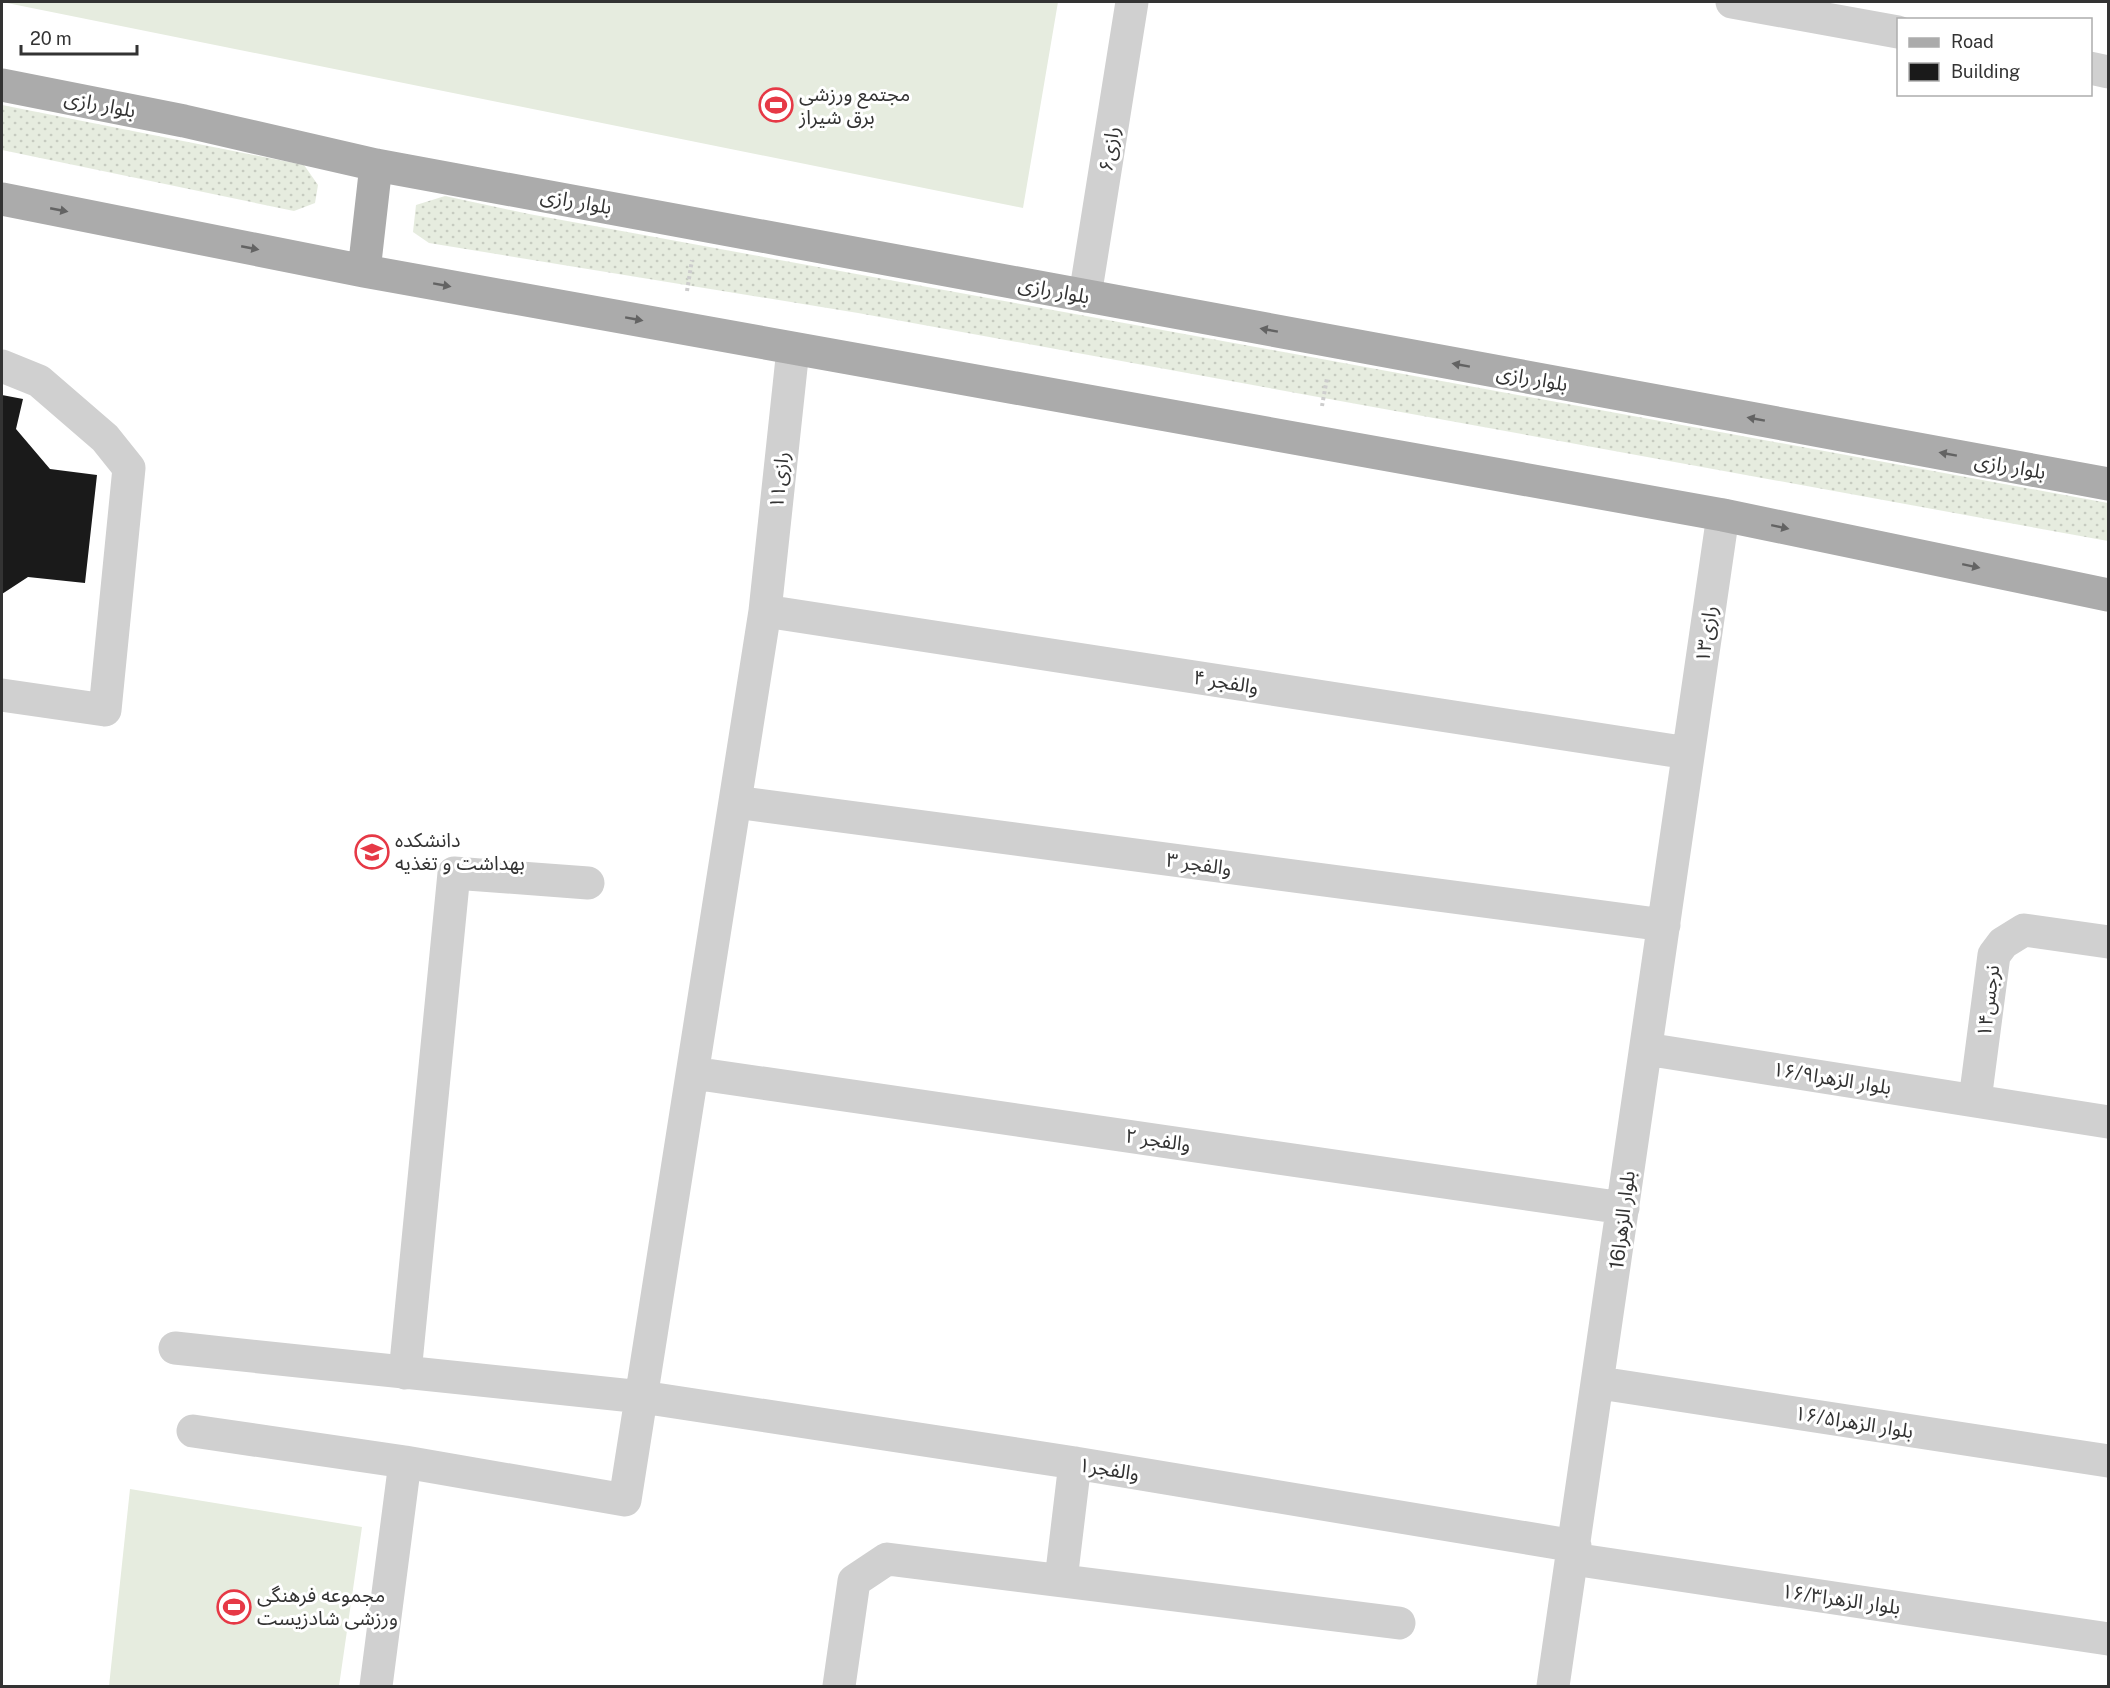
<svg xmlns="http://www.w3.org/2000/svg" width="2110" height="1688" font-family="'Public Sans','Noto Sans Arabic',sans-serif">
	<defs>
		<pattern id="grass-dots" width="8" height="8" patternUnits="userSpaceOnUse" patternTransform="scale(1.5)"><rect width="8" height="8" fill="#e6ecdf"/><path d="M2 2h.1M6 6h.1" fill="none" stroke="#c6cbc0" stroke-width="1.8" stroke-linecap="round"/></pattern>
	</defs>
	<rect width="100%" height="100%" fill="#fff"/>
	<!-- grass -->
	<path fill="url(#grass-dots)" d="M 2,105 L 304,165 L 318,185 L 315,203 L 294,211 L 2,150 Z
		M 445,196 L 529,214 L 2108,503 L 2108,541 L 858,313 L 429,243 L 413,232 L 416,205 Z"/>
	<!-- pitch -->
	<path fill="#e6ecdf" d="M 2,2 L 1058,2 L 1023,208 Z
		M 130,1489 L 362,1527 L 339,1686 L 109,1686 Z"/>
	<!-- building -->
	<path fill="#1a1a1a" d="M 2,395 L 23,399 L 16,429 L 50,469 L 97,475 L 85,583 L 28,577 L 2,594 Z"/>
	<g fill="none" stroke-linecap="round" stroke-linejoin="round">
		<!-- path -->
		<path stroke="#cdcdcd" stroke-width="4" stroke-dasharray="3 3" stroke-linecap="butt" d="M 687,291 L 692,260
			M 1322,406 L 1327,378"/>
		<!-- minor -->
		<path stroke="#d0d0d0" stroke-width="33" d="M 1732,2 L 1898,32
			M 2090,68 L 2108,72
			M 1085,296 L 1132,2
			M 2,366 L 39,381 L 105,438 L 129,468 L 105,710 L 2,695
			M 765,611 L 1688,753
			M 735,802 L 1664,925
			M 1646,1049 L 2108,1122
			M 693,1073 L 1623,1208
			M 1975,1100 L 1994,955 L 2003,943 L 2024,930 L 2108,942
			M 175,1348 L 642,1397 L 1075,1463 L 1575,1546
			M 405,1373 L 454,873 L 588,883
			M 1600,1383 L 2108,1461
			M 193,1431 L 405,1462 L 625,1500 L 765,611 L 793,349
			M 1573,1559 L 2108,1639
			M 1061,1580 L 1075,1463
			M 376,1686 L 405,1462
			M 839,1686 L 854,1581 L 887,1559 L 1399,1623
			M 1553,1686 C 1613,1297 1666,906 1723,515"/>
		<!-- major -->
		<path stroke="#ababab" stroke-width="33" d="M 2,85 L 184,121 L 376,165 L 2108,484
			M 2,199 L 364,271 L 1723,515 L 2108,595
			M 364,271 L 376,165"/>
	</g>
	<!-- one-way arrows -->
	<defs><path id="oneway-solid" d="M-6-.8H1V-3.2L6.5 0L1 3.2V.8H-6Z" transform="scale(1.5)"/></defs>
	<g fill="#636363">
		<use href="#oneway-solid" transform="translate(59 210) rotate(11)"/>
		<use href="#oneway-solid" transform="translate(250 248) rotate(11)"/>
		<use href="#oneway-solid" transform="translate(442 285) rotate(10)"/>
		<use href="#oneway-solid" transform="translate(634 319) rotate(10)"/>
		<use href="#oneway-solid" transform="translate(1269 330) rotate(-170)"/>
		<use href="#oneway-solid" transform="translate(1461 365) rotate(-170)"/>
		<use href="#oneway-solid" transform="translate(1756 419) rotate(-170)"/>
		<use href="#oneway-solid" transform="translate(1948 454) rotate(-170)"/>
		<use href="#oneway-solid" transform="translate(1780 527) rotate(12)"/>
		<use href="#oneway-solid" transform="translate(1971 566) rotate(12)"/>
	</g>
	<!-- icons -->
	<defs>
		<g id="stadium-ring" transform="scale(1.725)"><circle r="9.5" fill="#fff" stroke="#e63946" stroke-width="1.5"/><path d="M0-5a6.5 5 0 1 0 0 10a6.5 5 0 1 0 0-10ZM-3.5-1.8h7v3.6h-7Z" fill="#e63946"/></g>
		<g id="university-ring" transform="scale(1.725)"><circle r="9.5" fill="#fff" stroke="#e63946" stroke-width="1.5"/><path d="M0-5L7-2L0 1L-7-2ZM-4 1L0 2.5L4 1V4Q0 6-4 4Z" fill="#e63946"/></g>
	</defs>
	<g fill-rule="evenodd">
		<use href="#stadium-ring" x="776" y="105"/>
		<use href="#university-ring" x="372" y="852"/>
		<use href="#stadium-ring" x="234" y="1607"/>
	</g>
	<g text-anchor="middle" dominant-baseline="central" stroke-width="6" stroke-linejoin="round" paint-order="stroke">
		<!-- poi labels -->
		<g font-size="20" fill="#333" stroke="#fff" text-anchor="start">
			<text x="799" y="94">مجتمع ورزشی<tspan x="799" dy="23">برق شیراز</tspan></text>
			<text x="395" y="840">دانشکده<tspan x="395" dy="23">بهداشت و تغذیه</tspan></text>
			<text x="257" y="1595">مجموعه فرهنگی<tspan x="257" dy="23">ورزشی شادزیست</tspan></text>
		</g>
		<!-- street labels -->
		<g font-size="20" fill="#333" stroke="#fff">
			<text transform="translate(100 104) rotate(11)">بلوار رازی</text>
			<text transform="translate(1109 149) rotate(-81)">رازی۶</text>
			<text transform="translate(576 201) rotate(10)">بلوار رازی</text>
			<text transform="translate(1054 290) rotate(11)">بلوار رازی</text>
			<text transform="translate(1532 378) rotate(10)">بلوار رازی</text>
			<text transform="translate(2010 466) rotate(10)">بلوار رازی</text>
			<text transform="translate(779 480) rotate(-84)">رازی۱۱</text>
			<text transform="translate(1706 634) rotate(-82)">رازی۱۳</text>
			<text transform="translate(1226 682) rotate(9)">والفجر ۴</text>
			<text transform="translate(1199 864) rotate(8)">والفجر ۳</text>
			<text transform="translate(1988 1001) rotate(-83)">نرجس۱۴</text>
			<text transform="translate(1832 1078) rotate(9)">بلوار الزهرا۱۶/۹</text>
			<text transform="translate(1158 1140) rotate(8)">والفجر ۲</text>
			<text transform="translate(1622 1220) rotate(-83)">16بلوار الزهرا</text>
			<text transform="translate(1854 1422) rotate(9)">بلوار الزهرا۱۶/۵</text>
			<text transform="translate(1109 1469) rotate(9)">والفجر۱</text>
			<text transform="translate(1841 1599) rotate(8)">بلوار الزهرا۱۶/۳</text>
		</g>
	</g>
	<!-- border -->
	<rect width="2110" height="1688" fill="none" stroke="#333333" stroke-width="6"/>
	<!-- legend -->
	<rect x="1897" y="18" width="195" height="78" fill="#ffffff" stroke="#adadad" stroke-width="1.5"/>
	<rect x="1909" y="38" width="30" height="9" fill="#ababab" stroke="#adadad" stroke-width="1.5"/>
	<text x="1951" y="48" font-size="18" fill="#333333">Road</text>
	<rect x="1909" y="63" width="30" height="18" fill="#1a1a1a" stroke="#adadad" stroke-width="1.5"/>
	<text x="1951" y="78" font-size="18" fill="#333333">Building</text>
	<!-- scale -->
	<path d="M21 45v9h116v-9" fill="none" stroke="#333333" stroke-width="3"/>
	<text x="30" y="45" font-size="18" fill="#333333" stroke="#ffffff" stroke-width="4.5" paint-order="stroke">20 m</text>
</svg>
